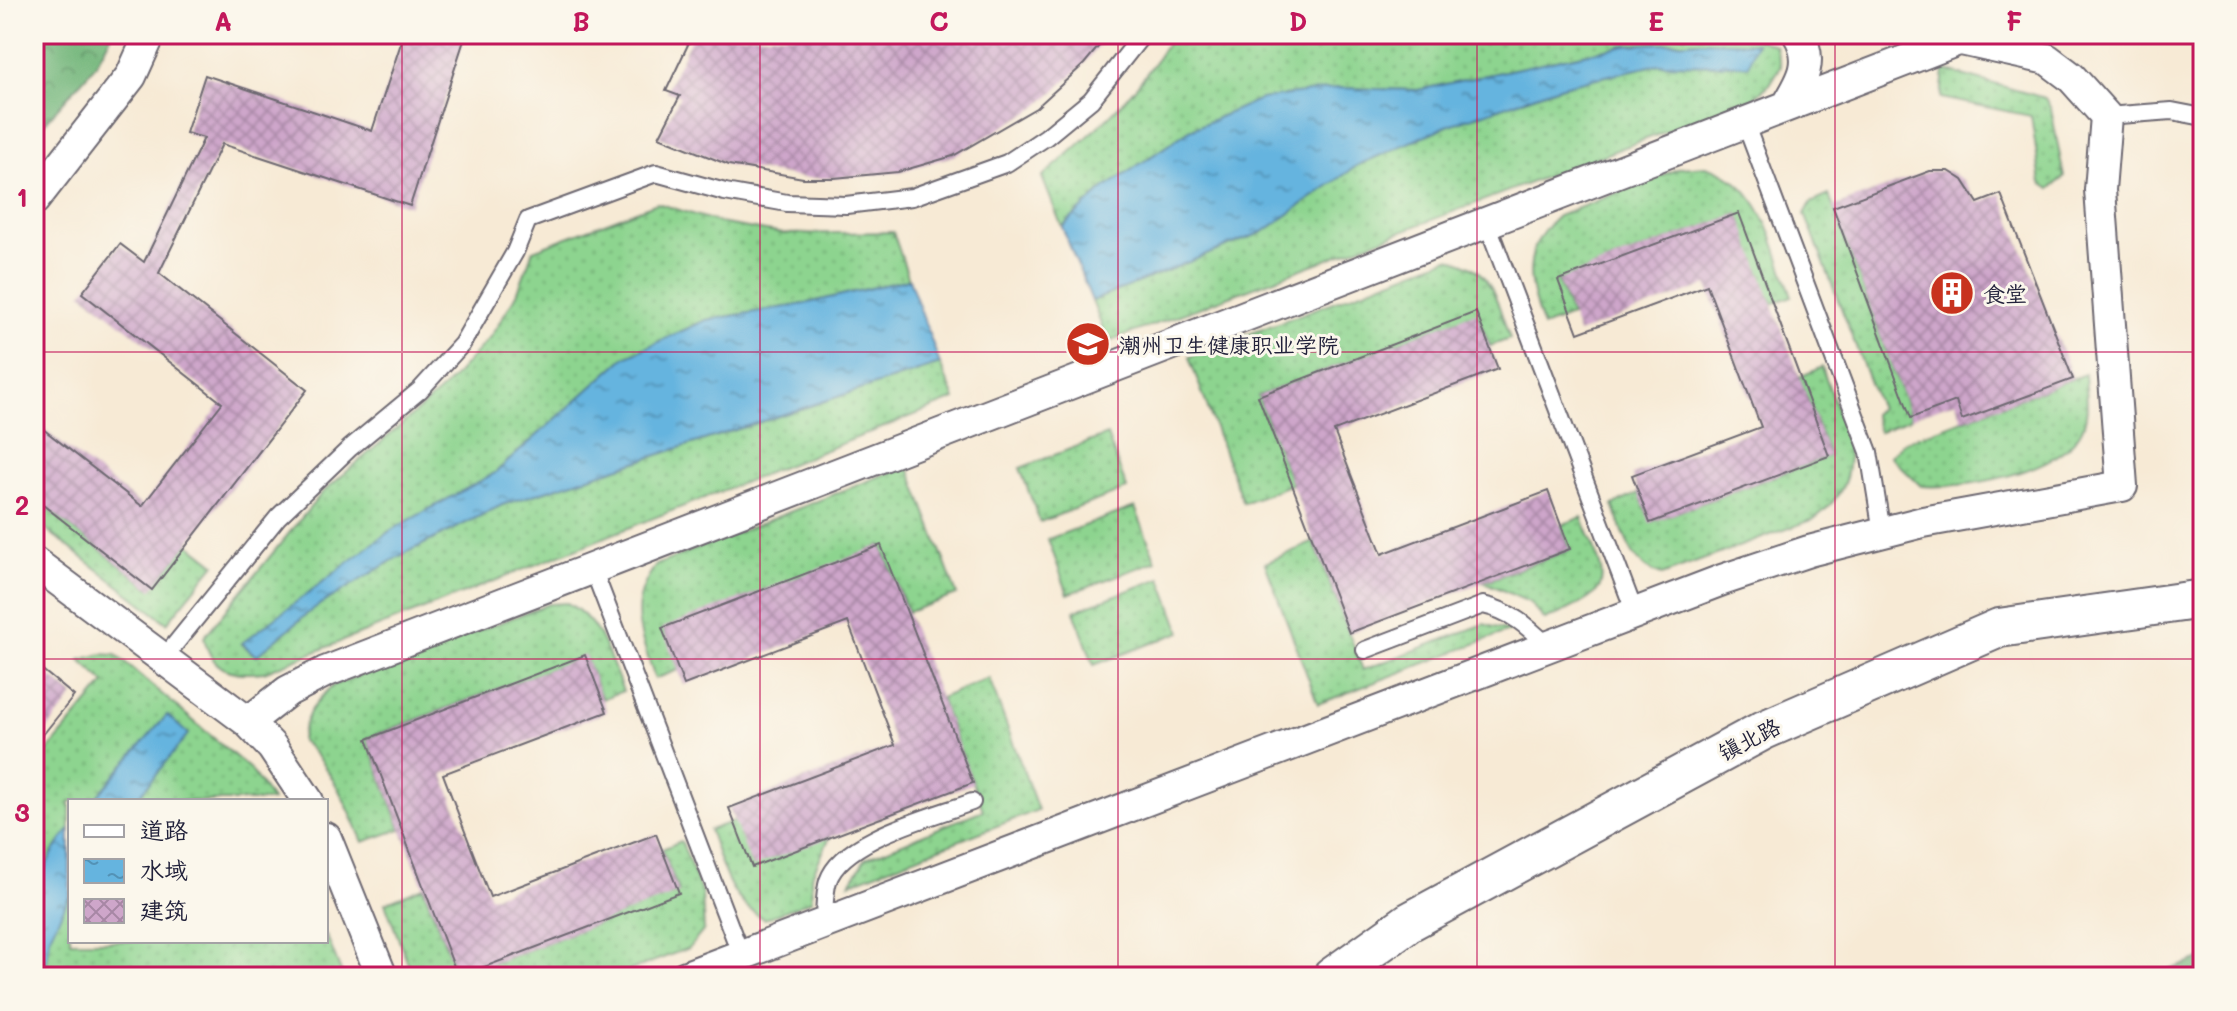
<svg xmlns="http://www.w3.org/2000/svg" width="2237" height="1011" font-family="Mali,'LXGW WenKai TC',sans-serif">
	<defs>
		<pattern id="grass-dots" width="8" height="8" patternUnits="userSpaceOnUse" patternTransform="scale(2)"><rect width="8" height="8" fill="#8dd48f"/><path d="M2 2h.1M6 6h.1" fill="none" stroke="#79b67c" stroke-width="1.8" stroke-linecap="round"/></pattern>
		<pattern id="forest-crowns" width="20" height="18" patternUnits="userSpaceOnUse" patternTransform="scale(2)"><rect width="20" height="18" fill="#72b67a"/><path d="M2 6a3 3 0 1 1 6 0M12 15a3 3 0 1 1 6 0" fill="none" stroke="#5d9465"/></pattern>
		<pattern id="water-ripples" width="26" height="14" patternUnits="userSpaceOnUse" patternTransform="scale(2)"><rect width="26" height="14" fill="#65b4df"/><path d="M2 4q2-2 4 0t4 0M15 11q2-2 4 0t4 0" fill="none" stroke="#5392b6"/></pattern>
		<pattern id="building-cross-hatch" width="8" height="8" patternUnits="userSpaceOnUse" patternTransform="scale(2)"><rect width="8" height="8" fill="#cea6ca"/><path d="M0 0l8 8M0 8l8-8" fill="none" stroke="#a787a5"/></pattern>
	</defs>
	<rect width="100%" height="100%" fill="#fbf7ec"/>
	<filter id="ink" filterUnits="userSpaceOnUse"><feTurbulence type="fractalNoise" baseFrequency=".0125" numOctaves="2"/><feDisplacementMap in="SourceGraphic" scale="16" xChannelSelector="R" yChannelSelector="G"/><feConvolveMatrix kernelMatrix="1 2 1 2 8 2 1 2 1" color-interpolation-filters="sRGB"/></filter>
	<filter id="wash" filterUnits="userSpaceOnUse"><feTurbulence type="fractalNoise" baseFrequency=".006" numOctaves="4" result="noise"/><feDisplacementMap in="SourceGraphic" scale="32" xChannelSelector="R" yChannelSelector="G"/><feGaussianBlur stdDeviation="1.8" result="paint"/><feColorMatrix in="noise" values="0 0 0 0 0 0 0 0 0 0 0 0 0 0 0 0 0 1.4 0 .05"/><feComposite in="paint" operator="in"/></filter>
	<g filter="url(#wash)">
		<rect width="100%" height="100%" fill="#f7ead5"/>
		<!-- grass -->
		<path fill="url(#grass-dots)" stroke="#587b65" stroke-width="2" d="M 1172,34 L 1745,34 L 1775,45 L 1781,66 L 1770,84 L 1752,99 L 1108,342 L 1092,301 L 1263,232 L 1358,165 L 1444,127 L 1562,86 L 1659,64 L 1748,65 L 1755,44 L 1706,41 L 1625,45 L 1418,90 L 1337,88 L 1190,130 L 1105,188 L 1062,227 L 1042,177 C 1092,134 1140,93 1172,34 Z
			M 1944,70 L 2045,98 L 2051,109 L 2064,177 L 2050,189 L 2041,183 L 2031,116 L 1941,98 Z
			M 1706,166 C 1765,184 1773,245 1792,296 L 1772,304 L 1738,214 L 1558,281 L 1571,316 L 1543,327 C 1527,284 1520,250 1558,216 L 1680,168 Z
			M 1829,195 L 1911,418 L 1879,432 L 1873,414 L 1880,409 L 1805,214 L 1811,203 Z
			M 657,203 L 724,224 L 784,234 L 893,232 L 909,279 L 804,304 L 706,320 L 625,357 L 495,473 L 387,534 L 242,644 L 256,656 L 313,609 L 397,557 L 502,505 L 940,364 L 955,399 L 264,672 C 232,676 211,671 204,637 L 322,493 L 444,388 L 491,336 L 517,294 L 533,250 Z
			M 1448,258 C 1493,266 1496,301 1510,339 L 1490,346 L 1476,313 L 1258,396 L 1292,484 L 1243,503 L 1189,357 Z
			M 1822,367 C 1840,425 1875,475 1814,519 L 1662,575 C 1629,566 1625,534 1613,505 L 1639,493 L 1651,522 L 1829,456 L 1799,377 Z
			M 2085,374 C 2086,394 2091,416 2079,434 C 2054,474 1964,489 1921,486 L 1890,456 L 1904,442 Z
			M 1107,435 L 1127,489 L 1040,522 L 1020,468 Z
			M 908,465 L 957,595 L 908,612 L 881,545 L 678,670 L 655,679 C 641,634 625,607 656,565 Z
			M 34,498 L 151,589 L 188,543 L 215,564 L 167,623 L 34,520 Z
			M 1135,507 L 1156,561 L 1068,594 L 1048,539 Z
			M 1582,517 C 1609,587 1618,589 1545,620 L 1529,602 L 1484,582 L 1570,550 L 1561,525 Z
			M 1314,542 L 1363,670 L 1484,624 L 1509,631 L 1318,704 L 1265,563 Z
			M 1161,578 L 1181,632 L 1094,665 L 1074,611 Z
			M 34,600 L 42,606 L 44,643 L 34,656 Z
			M 567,603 C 601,621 609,657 623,691 L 602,699 L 585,656 L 367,738 L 401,829 L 363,842 C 347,805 332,768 301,740 C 305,715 314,702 334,685 L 549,604 Z
			M 101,654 L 116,655 L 251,770 L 272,801 L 70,801 L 70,941 L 326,941 L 326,934 L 343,977 L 34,977 L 34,767 L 105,683 L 80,660 Z
			M 989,678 L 1038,810 L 850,883 L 866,858 L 983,810 L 940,698 Z
			M 734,821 L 830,837 L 811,877 L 812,900 L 765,919 C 729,903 722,865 709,830 Z
			M 681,841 L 702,894 L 704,930 L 689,948 L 613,977 L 413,977 L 385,903 L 423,887 L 458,977 L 679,892 L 662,849 Z"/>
		<!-- forest -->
		<path fill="url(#forest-crowns)" stroke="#4a6c5a" stroke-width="2" d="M 34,34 L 112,34 L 95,66 L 34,135 Z
			M 2203,958 L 2203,977 L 2151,977 Z"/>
		<!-- water -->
		<path fill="url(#water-ripples)" stroke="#446b8d" stroke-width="2" d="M 1706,41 L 1756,43 L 1749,65 L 1659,64 L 1562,86 L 1444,127 L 1358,165 L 1263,232 L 1092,301 L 1062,227 L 1105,188 L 1190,130 L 1260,99 L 1337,88 L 1418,90 L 1625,45 Z
			M 909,279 L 940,364 L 502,505 L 398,557 L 313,609 L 256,656 L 242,643 L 391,530 L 495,473 L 625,357 L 706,320 L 804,304 Z
			M 167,715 L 188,734 L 135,801 L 93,801 Z
			M 70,829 L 70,895 L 50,936 L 45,977 L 34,977 C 34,914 27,880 70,829 Z"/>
		<g id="blocks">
			<!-- building -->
			<path fill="url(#building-cross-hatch)" d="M 404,34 L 466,34 L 410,206 L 222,144 L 159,273 L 307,390 L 152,590 L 34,498 L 34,422 L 142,506 L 222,403 L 82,293 L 120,244 L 144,262 L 204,138 L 186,133 L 205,75 L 372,131 Z
				M 693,34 L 728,35 L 1109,34 L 1084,64 L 1036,108 L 953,156 L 898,172 L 834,178 L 803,178 L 729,165 L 659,137 L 680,96 L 666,91 Z
				M 1930,171 L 1949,171 L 1963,180 L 1978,203 L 2001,194 L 2073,379 L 1962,420 L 1956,401 L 1911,418 L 1833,207 Z
				M 1739,213 L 1829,456 L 1650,523 L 1632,475 L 1761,427 L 1707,285 L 1578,333 L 1558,280 Z
				M 1476,312 L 1498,369 L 1334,431 L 1382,554 L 1548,491 L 1570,549 L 1349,633 L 1258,396 Z
				M 881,545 L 973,783 L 752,867 L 729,808 L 895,745 L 848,622 L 684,685 L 662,628 Z
				M 585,655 L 607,712 L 443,774 L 490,897 L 656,834 L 679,893 L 458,977 L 367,739 Z
				M 34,663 L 74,696 L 34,746 Z"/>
		</g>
	</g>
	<g filter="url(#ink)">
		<use href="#blocks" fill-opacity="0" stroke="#6d6871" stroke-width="2"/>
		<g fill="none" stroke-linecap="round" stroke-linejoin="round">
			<!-- service casing -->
			<g stroke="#6d6871" stroke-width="20">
				<path id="service" d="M 2106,116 L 2172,111 L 2203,117
					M 1745,123 L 1869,452 L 1882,532
					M 1487,223 L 1635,613
					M 593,569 L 741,955
					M 1365,650 L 1483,605 C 1511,611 1528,627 1548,646
					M 163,659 L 278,517 L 350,448 L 420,390 L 462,344 L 515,252 L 528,220 L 656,173 L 725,192 L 787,203 L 846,205 L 912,197 L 1007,163 L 1046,137 L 1091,100 L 1143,34
					M 823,925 C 825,911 824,894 828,881 C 842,839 932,817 972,802"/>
			</g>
			<!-- minor casing -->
			<g stroke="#6d6871" stroke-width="34">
				<path id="minor" d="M 1787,106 C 1802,81 1815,61 1798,34
					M 34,200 L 131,76 L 150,34
					M 34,562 L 248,722 L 272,747 L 308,801
					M 248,722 L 288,691 L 325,672 L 1961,39
					M 326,838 L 382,977
					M 684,977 L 1722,580 L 1809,551 L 1923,522 L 2122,486 L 2100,190 L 2106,116 L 2071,77 L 2047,59 L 1934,34"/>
			</g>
			<!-- tertiary casing -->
			<g stroke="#6d6871" stroke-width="42">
				<path id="tertiary" d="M 1332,977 L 1409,922 L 1764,730 L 1999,628 L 2203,599"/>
			</g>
			<!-- service -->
			<use href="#service" stroke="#fff" stroke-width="16"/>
			<!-- minor -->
			<use href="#minor" stroke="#fff" stroke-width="30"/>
			<!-- tertiary -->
			<use href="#tertiary" stroke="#fff" stroke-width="38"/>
		</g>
	</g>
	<!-- grid -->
	<path fill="none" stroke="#c2185b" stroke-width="2" stroke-opacity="0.55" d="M 402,34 L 402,977M 760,34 L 760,977M 1118,34 L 1118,977M 1477,34 L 1477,977M 1835,34 L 1835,977M 34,352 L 2203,352M 34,659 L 2203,659"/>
	<!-- icons -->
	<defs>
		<g id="building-disc" transform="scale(2.3)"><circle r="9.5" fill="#c8321e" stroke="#fbf7ec"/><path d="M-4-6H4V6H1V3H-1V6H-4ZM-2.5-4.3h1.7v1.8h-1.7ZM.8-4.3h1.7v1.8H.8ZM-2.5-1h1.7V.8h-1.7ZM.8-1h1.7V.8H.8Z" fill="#fff"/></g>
		<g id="university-disc" transform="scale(2.3)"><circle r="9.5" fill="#c8321e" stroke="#fbf7ec"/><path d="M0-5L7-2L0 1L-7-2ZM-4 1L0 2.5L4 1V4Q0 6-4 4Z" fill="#fff"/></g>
	</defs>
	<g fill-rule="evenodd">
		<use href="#building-disc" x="1952" y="293"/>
		<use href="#university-disc" x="1088" y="344"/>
	</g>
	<g text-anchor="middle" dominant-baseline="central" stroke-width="6" stroke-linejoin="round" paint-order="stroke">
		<!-- poi labels -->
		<g font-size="22" fill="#22223b" stroke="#fbf7ec" text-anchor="start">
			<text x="1983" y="293">食堂</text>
			<text x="1119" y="344">潮州卫生健康职业学院</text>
		</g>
		<!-- street labels -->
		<g font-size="22" fill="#22223b" stroke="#fbf7ec">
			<text transform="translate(1749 739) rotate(-27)">镇北路</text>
		</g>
	</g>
	<!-- margin -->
	<rect width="2237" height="1011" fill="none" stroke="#fbf7ec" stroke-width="88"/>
	<!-- legend -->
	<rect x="68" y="799" width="260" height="144" fill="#fbf7ec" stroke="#a4a2a5" stroke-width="2"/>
	<rect x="84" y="825" width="40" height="12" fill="#ffffff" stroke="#a4a2a5" stroke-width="2"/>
	<text x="140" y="839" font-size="24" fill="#22223b">道路</text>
	<rect x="84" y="859" width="40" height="24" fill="url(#water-ripples)" stroke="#a4a2a5" stroke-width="2"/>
	<text x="140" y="879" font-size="24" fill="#22223b">水域</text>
	<rect x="84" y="899" width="40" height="24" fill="url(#building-cross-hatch)" stroke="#a4a2a5" stroke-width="2"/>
	<text x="140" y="919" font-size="24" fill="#22223b">建筑</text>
	<rect x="44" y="44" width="2149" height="923" fill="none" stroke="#c2185b" stroke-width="3"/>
	<g font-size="26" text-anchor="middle" font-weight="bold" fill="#c2185b">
		<text x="223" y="31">A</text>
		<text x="581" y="31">B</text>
		<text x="939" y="31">C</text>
		<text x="1298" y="31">D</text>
		<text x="1656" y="31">E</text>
		<text x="2014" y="31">F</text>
		<text x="22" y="207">1</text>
		<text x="22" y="515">2</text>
		<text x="22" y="822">3</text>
	</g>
</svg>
